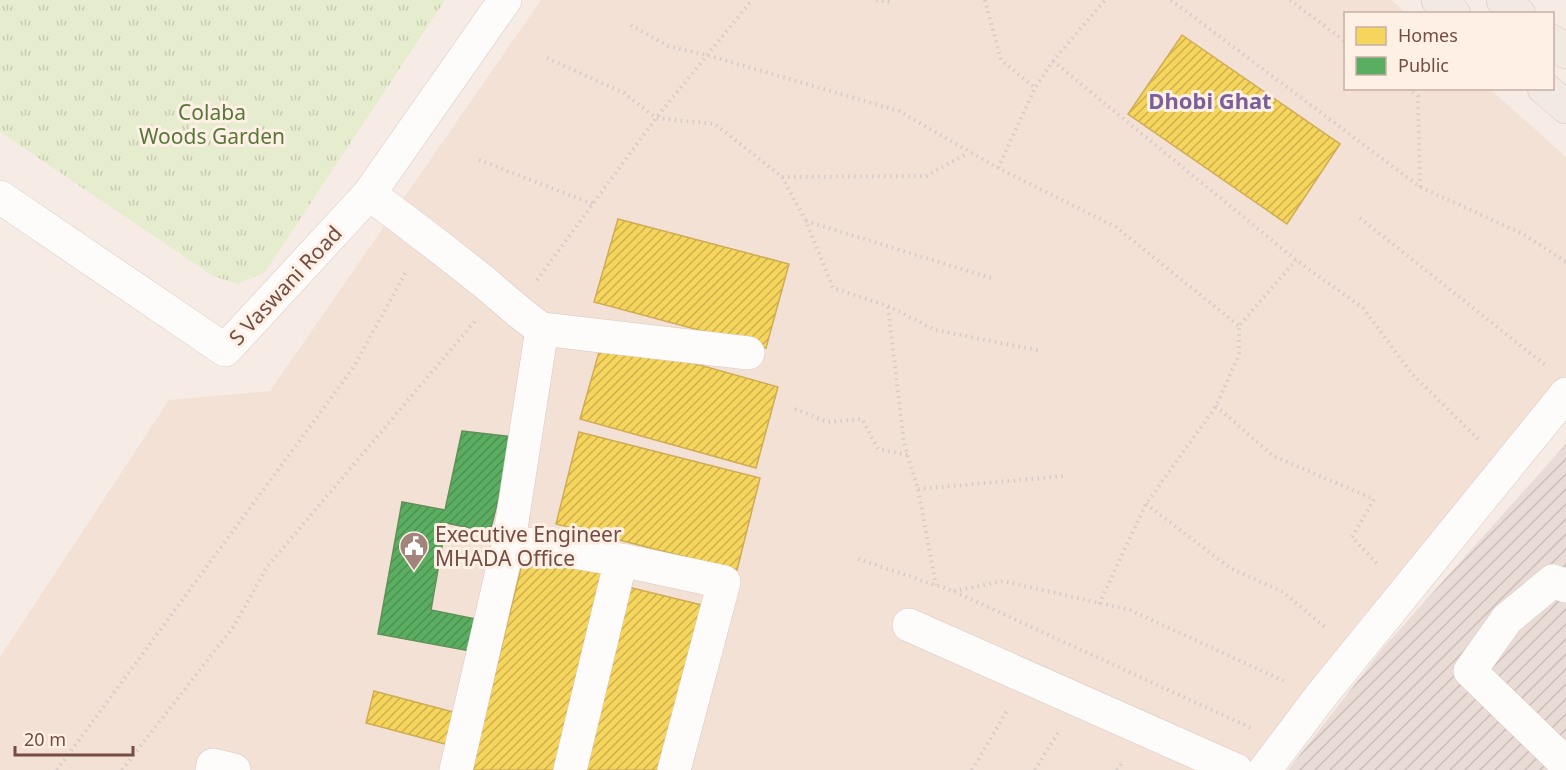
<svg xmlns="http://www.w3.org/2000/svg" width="1566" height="770" font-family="'Noto Sans',sans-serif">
	<defs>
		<pattern id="industrial-furrows" width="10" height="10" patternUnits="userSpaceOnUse" patternTransform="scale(1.5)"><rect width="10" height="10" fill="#e9dcd6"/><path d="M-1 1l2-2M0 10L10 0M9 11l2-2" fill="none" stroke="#cbbeb9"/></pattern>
		<pattern id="grass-tufts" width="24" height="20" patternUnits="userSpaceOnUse" patternTransform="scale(1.5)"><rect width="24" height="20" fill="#e6ecce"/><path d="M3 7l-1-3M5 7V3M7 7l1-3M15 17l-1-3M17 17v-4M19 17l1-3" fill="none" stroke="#c9ccb2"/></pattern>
		<pattern id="homes-hatch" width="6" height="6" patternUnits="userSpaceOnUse" patternTransform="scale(1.5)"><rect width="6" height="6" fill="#f6d55c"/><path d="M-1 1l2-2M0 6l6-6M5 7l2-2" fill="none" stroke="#ccaf4e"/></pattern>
		<pattern id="public-hatch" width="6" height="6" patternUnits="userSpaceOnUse" patternTransform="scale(1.5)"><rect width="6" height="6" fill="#5aae61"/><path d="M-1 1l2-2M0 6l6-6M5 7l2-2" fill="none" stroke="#4f9052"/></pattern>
	</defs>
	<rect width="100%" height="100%" fill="#f6ece5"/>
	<!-- residential -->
	<path fill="#f4e1d5" d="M 541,0 L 1391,0 L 1406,13 L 1346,14 L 1346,88 L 1490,89 L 1566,157 L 1566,407 L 1362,617 L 1251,770 L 0,770 L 0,657 L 169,400 L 270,391 Z"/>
	<!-- industrial -->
	<path fill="url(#industrial-furrows)" d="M 1566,444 L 1566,770 L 1288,770 L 1384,647 Z"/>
	<!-- grass -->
	<path fill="url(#grass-tufts)" d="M 0,0 L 445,0 L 265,272 L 238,284 L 213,276 L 0,132 Z"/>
	<!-- homes -->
	<path fill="url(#homes-hatch)" stroke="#cfac55" stroke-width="1.5" d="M 1182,35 L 1340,144 L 1287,224 L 1128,114 Z
		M 618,219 L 789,264 L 766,348 L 594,302 Z
		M 603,338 L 778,387 L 756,468 L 580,419 Z
		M 579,432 L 760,478 L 737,570 L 556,524 Z
		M 525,552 L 603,571 L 554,770 L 471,770 Z
		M 628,587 L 706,606 L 666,770 L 584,770 Z
		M 374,691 L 457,713 L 449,745 L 366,723 Z"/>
	<!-- public -->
	<path fill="url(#public-hatch)" stroke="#629158" stroke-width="1.5" d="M 462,431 L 514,437 L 490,532 L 446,523 L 431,610 L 481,620 L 475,652 L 378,634 L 402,502 L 445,510 Z"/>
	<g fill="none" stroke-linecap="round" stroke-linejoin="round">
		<!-- minor casing -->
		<g stroke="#d7c8c3" stroke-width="34">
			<path id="minor" d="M 369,194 C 408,222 446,252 484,282 C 503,298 521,315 542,329 L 509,541 L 456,770
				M 0,197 L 225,350 L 369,194 L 505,0
				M 542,329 L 748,353
				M 509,541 L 621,560 L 724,582 L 674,770
				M 1566,586 L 1553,581 L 1507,619 L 1470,671 L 1566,764
				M 909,625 L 1236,770
				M 212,770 L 213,765 L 234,770
				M 570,770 L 621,560
				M 1265,770 L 1320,697 L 1566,394"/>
		</g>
		<!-- major casing -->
		<g stroke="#d5c6c2" stroke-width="34">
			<path id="major" d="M 1438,0 L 1454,14
				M 1503,0 L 1519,14
				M 1552,41 L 1566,52
				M 1544,88 L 1566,107"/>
		</g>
		<!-- path -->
		<path stroke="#d7cbc8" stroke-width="4" stroke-dasharray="1.5 4.5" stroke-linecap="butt" d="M 876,0 L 891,2 L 893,0
			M 985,0 L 1001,60 L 1035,88
			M 1171,0 L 1420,187 L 1523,234 L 1566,262
			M 1290,0 L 1346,42
			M 631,25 L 668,46 L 707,55 L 899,111 L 998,168 L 1116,227 L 1239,326
			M 547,58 L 624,93 L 656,118 L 715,124 L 782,177 L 806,221 L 833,288 L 888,306 L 935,330 L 1042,351
			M 1053,61 L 1296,260 L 1363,308 L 1412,374 L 1481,442
			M 1408,88 L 1418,96 L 1420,187
			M 479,160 L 593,204
			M 998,168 L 1035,88 L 1053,61 L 1105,0
			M 782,177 L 926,176 L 968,153
			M 1360,218 L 1545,365
			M 806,221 L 994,279
			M 537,280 L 656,118 L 752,0
			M 888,307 L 904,443 L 918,489 L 936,585
			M 1216,406 L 1273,456 L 1374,499 L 1352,537 L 1379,566
			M 795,409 L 828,422 L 862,419 L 878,449 L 908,455
			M 918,489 L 1065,476
			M 1146,504 L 1230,568 L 1283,592 L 1327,629
			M 858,559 L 953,591 L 1251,728
			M 954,591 L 1003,581 L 1130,610 L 1286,682
			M 1099,604 L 1146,504 L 1216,406 L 1239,355 L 1239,326 L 1296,260
			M 57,770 L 353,368 L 407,270
			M 122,770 L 234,626 L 267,567 L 475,321
			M 972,770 L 1008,709
			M 1035,770 L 1059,731
			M 1117,770 L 1124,760"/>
		<!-- minor -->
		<use href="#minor" stroke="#fefcfb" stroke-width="33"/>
		<!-- major -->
		<use href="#major" stroke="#f2e9e2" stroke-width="33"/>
	</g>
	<!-- icons -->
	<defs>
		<g id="civic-pin" transform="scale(1.5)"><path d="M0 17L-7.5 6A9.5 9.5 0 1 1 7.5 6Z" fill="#a2847c" stroke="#fff0e5"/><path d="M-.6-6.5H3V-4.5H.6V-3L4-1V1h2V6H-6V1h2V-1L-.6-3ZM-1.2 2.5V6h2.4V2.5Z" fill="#fff"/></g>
	</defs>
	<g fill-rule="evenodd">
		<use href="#civic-pin" x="414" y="546"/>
	</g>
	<g text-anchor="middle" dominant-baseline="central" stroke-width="6" stroke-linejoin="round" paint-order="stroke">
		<!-- park labels -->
		<g font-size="21" fill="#577739" stroke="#fff0e5">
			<text x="212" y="112">Colaba<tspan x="212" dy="24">Woods Garden</tspan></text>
		</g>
		<!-- street labels -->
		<g font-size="21" fill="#754c44" stroke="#fff0e5">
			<text transform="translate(285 285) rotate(-47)">S Vaswani Road</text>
		</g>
		<!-- poi labels -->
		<g font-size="21" fill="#754c44" stroke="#fff0e5" text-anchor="start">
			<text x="435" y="534">Executive Engineer<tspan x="435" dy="24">MHADA Office</tspan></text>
		</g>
		<!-- neighbourhood labels -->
		<g font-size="22" font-weight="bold" fill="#7b5f9a" stroke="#fff0e5">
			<text x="1210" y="100">Dhobi Ghat</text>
		</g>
	</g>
	<!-- legend -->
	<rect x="1344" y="12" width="210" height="78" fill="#fff0e5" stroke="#c8aea5" stroke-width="1.5"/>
	<rect x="1356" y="27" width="30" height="18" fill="#f6d55c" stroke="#c8aea5" stroke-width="1.5"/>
	<text x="1398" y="42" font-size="18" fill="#754c44">Homes</text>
	<rect x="1356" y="57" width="30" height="18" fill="#5aae61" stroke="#c8aea5" stroke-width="1.5"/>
	<text x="1398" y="72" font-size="18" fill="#754c44">Public</text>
	<!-- scale -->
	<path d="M15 746v9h118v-9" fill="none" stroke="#754c44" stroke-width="3"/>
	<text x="24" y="746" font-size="18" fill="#754c44" stroke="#fff0e5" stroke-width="4.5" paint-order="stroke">20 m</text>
</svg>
